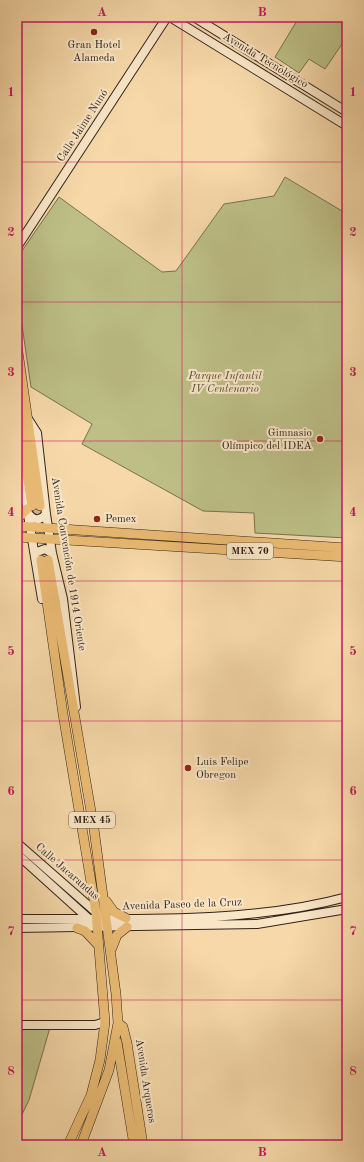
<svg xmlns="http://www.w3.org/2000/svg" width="364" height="1162" font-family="'Old Standard TT',serif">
	<rect width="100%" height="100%" fill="#f6d8a9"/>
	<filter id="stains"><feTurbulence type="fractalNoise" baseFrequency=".005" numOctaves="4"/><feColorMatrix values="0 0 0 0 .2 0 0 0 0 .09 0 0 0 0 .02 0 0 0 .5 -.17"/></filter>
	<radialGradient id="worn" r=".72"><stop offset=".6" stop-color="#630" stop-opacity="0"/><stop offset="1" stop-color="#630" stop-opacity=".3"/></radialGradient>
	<!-- green -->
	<path fill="#bdbf87" stroke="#767152" d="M 311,17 L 341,17 L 344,41 L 325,69 L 309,59 L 299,73 L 275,57 L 298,19 Z
		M 285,177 L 347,214 L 347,538 L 255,533 L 254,513 L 203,511 L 82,444 L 92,424 L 31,387 L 17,291 L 17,258 L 59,197 L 162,272 L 176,271 L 224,204 L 274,196 Z
		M 51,1024 L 29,1100 L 17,1125 L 17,1054 L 22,1025 Z"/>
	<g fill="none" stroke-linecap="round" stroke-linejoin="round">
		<!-- primary-tunnel -->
		<path stroke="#ceb48d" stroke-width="9" stroke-dasharray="9 4.5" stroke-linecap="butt" d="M 32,506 L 41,560
			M 40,506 L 47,556"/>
		<!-- secondary casing -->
		<g stroke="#30231d" stroke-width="10">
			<path id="secondary" d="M 170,17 L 347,126
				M 194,17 L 347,112
				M 17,247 L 167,17
				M 28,419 L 37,433 L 46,514 L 52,553 L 63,599 L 76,707
				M 19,452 L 27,509 L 42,599
				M 28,513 C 33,521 41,521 46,514
				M 35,555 L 37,552 L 45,549 L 52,553
				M 17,843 L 98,914
				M 17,854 L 89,919
				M 17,919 C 124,918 244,925 347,897
				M 17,928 L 257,924 L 347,909
				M 17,1025 L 95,1025 L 105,1022"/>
		</g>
		<!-- primary casing -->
		<g stroke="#30231d" stroke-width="10">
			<path id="primary" d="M 17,345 L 40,506
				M 17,408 L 32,506
				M 17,519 L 27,509
				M 17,526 L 347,548
				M 17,537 L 347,557
				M 41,560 L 63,714 L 96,912 L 105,1022 L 100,1060 L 91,1095 L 68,1145
				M 48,560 L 94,829 L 116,994 L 118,1023 L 109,1070 L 81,1145
				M 106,901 L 114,912 L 126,918
				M 77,928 L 85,931 L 99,946
				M 112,948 L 117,935 L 127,927
				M 118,1023 L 123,1027 L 127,1043 L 143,1145
				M 117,1042 L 134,1145"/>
		</g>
		<!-- secondary -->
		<use href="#secondary" stroke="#f9e6c7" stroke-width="8"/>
		<!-- primary -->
		<use href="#primary" stroke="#ebbc74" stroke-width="9"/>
	</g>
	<!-- grid -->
	<path fill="none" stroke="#c2185b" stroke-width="1" stroke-opacity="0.55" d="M 182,17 L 182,1145M 17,162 L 347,162M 17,302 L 347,302M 17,441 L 347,441M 17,581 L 347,581M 17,721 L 347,721M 17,860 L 347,860M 17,1000 L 347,1000"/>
	<!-- markers -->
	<g fill="#8f2418" stroke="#f9e6c7" stroke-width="1.5">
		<circle cx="94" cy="32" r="4"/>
		<circle cx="320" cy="439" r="4"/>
		<circle cx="97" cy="519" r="4"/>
		<circle cx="188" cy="768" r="4"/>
	</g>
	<g text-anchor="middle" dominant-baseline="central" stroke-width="4" stroke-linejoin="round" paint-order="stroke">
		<!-- shield labels -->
		<g fill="#f9e6c7" stroke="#6c5e50" stroke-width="1">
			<rect x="227" y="543" width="46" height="16" rx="3"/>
			<rect x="69" y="812" width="46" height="16" rx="3"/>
		</g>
		<g font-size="10" font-weight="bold" fill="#30231d">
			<text x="250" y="551">MEX 70</text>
			<text x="92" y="820">MEX 45</text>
		</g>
		<!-- poi labels -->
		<g font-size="11" fill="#30231d" stroke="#f9e6c7" text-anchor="start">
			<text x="94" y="45" text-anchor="middle">Gran Hotel<tspan x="94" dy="13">Alameda</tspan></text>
			<text x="312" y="433" text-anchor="end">Gimnasio<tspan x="312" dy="13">Olímpico del IDEA</tspan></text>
			<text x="105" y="519">Pemex</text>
			<text x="196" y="762">Luis Felipe<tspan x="196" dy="13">Obregon</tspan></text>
		</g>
		<!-- street labels -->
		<g font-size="11" fill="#30231d" stroke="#f9e6c7">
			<text transform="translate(265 61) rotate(31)">Avenida Tecnológico</text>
			<text transform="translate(83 126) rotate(-57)">Calle Jaime Nunó</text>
			<text transform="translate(68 564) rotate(81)">Avenida Convención de 1914 Oriente</text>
			<text transform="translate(67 872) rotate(41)">Calle Jacarandas</text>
			<text transform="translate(182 905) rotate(-2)">Avenida Paseo de la Cruz</text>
			<text transform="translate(145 1081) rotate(81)">Avenida Arqueros</text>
		</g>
		<!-- park labels -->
		<g font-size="11" font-style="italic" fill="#534a38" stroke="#f9e6c7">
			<text x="225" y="376">Parque Infantil<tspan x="225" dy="13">IV Centenario</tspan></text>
		</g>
	</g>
	<!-- margin -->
	<rect width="364" height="1162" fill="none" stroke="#f6d8a9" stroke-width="44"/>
	<rect x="22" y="22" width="320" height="1118" fill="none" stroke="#c2185b" stroke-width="1.5"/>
	<g font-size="13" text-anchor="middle" font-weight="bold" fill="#c2185b">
		<text x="102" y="16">A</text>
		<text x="262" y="16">B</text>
		<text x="11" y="96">1</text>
		<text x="353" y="96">1</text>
		<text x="11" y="236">2</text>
		<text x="353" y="236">2</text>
		<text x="11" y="376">3</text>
		<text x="353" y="376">3</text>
		<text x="11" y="516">4</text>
		<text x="353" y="516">4</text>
		<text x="11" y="655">5</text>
		<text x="353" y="655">5</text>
		<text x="11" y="795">6</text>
		<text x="353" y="795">6</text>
		<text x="11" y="935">7</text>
		<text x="353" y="935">7</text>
		<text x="11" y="1075">8</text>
		<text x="353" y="1075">8</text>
		<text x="102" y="1156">A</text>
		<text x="262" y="1156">B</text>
	</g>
	<rect width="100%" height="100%" filter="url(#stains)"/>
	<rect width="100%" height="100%" fill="url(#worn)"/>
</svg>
